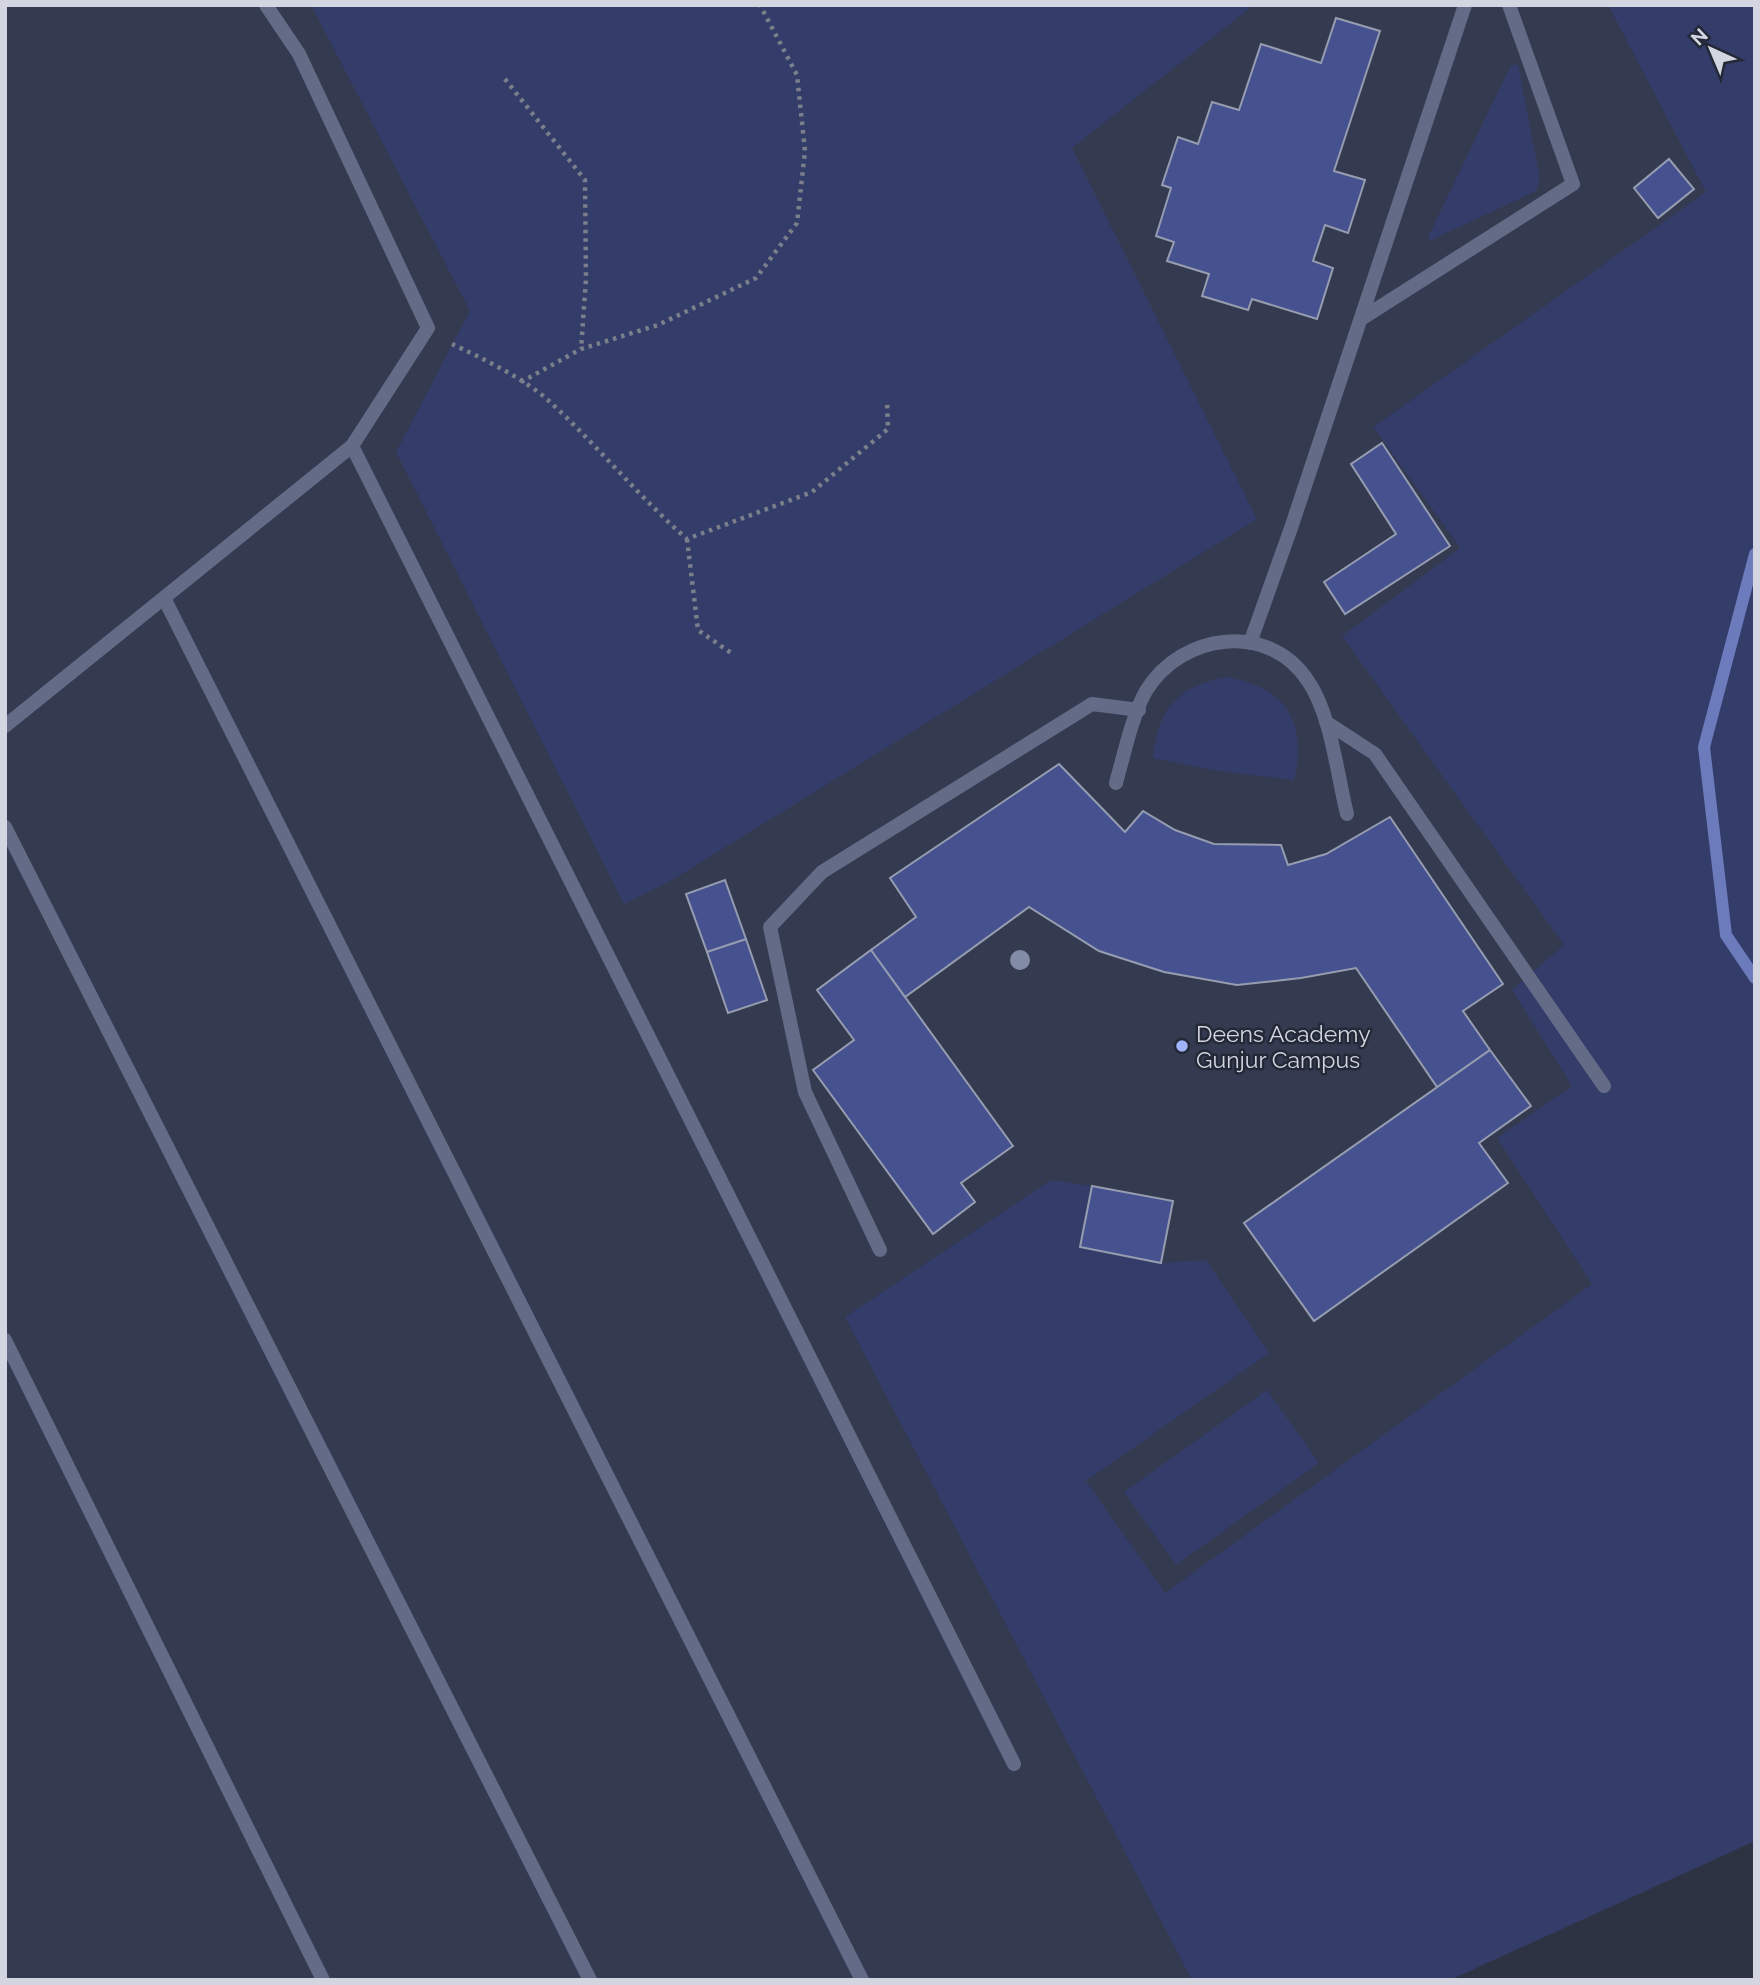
<svg xmlns="http://www.w3.org/2000/svg" width="1760" height="1985" font-family="Raleway,sans-serif">
	<rect width="100%" height="100%" fill="#2e3343"/>
	<!-- built -->
	<path fill="#343a50" d="M 5,5 L 975,5 L 1072,147 L 1254,5 L 1608,5 L 1707,192 L 1373,427 L 1460,548 L 1565,945 L 1755,1841 L 1450,1980 L 5,1980 Z"/>
	<!-- green -->
	<path fill="#343d69" d="M 311,5 L 1254,5 L 1072,148 L 1257,519 L 667,883 L 624,904 L 396,452 L 470,311 Z
		M 1608,5 L 1755,5 L 1755,1841 L 1450,1980 L 1192,1980 L 845,1317 L 1051,1180 L 1092,1186 L 1081,1248 L 1161,1263 L 1206,1260 L 1269,1353 L 1086,1481 L 1165,1593 L 1592,1284 L 1497,1138 L 1572,1086 L 1512,990 L 1564,945 L 1342,636 L 1460,548 L 1373,427 L 1706,192 Z
		M 1511,65 L 1518,65 L 1540,179 L 1536,191 L 1429,241 L 1429,235 Z
		M 1226,677 C 1285,686 1308,722 1294,780 L 1212,770 L 1153,758 C 1158,708 1177,687 1226,677 Z
		M 1267,1390 L 1319,1463 L 1176,1565 L 1124,1492 Z"/>
	<g fill="none" stroke-linecap="round" stroke-linejoin="round">
		<!-- stream -->
		<path stroke="#6c7bbc" stroke-width="12" d="M 1755,554 L 1704,747 L 1726,935 L 1755,978"/>
	</g>
	<!-- building -->
	<path fill="#45528f" stroke="#979db0" stroke-width="2" d="M 1336,18 L 1380,31 L 1334,171 L 1365,180 L 1348,233 L 1325,225 L 1313,261 L 1333,268 L 1317,319 L 1252,299 L 1248,310 L 1202,296 L 1209,274 L 1167,261 L 1174,242 L 1156,236 L 1171,188 L 1162,185 L 1178,137 L 1198,144 L 1212,102 L 1239,110 L 1261,44 L 1321,63 Z
		M 1669,159 L 1694,189 L 1658,218 L 1634,188 Z
		M 1382,443 L 1450,546 L 1345,614 L 1324,582 L 1396,534 L 1351,464 Z
		M 1059,764 L 1125,832 L 1143,811 L 1175,830 L 1214,844 L 1281,845 L 1288,865 L 1326,854 L 1390,817 L 1503,984 L 1463,1011 L 1490,1050 L 1437,1087 L 1356,968 L 1301,978 L 1237,985 L 1164,972 L 1099,951 L 1029,907 L 905,997 L 871,950 L 916,917 L 890,878 Z
		M 725,880 L 746,939 L 707,952 L 686,894 Z
		M 746,939 L 767,1000 L 728,1013 L 707,952 Z
		M 871,950 L 1013,1146 L 961,1183 L 975,1202 L 933,1234 L 813,1070 L 854,1040 L 817,990 Z
		M 1490,1050 L 1531,1106 L 1479,1143 L 1508,1183 L 1314,1321 L 1244,1223 Z
		M 1092,1186 L 1173,1201 L 1161,1263 L 1080,1247 Z"/>
	<g fill="none" stroke-linecap="round" stroke-linejoin="round">
		<!-- path -->
		<path stroke="#7b7f8c" stroke-width="4.5" stroke-dasharray="3.5 5" stroke-linecap="butt" d="M 505,79 L 585,180 L 586,279 L 581,349
			M 452,344 C 482,358 525,379 549,401 C 597,445 638,496 687,539 L 812,492 L 888,429 L 887,401
			M 521,382 L 581,349 L 658,325 L 756,278 L 797,223 L 805,151 L 797,75 L 760,5
			M 687,539 L 698,630 L 734,655"/>
		<!-- service -->
		<path stroke="#636b87" stroke-width="14" d="M 1361,319 L 1573,184 L 1509,5
			M 352,446 L 1014,1764
			M 164,598 L 862,1980
			M 1250,643 L 1291,528 L 1465,5
			M 1326,722 L 1375,754 L 1604,1086
			M 5,726 L 352,446 L 428,328 L 299,54 L 266,5
			M 1116,783 C 1123,758 1133,713 1146,691 C 1181,633 1269,621 1308,681 C 1331,714 1337,774 1347,814
			M 5,827 L 590,1980
			M 880,1250 L 805,1092 L 770,927 L 822,872 L 1092,704 L 1139,710
			M 5,1340 L 323,1980"/>
	</g>
	<!-- trees -->
	<circle fill="#838ca7" cx="1020" cy="960" r="10"/>
	<!-- markers -->
	<circle fill="#a0b3fd" stroke="#242938" stroke-width="2.5" cx="1182" cy="1046" r="7"/>
	<g text-anchor="middle" dominant-baseline="central" stroke-width="5" stroke-linejoin="round" paint-order="stroke">
		<!-- poi labels -->
		<g font-size="23" fill="#d3d6e0" stroke="#242938" text-anchor="start">
			<text x="1196" y="1033">Deens Academy<tspan x="1196" dy="26">Gunjur Campus</tspan></text>
		</g>
	</g>
	<!-- border -->
	<rect width="1760" height="1985" fill="none" stroke="#d3d6e0" stroke-width="14"/>
	<!-- north arrow -->
	<g transform="translate(1711 49) rotate(316)" stroke="#242938" stroke-width="5" paint-order="stroke">
	<path d="M0-5L12 26L0 18L-12 26Z" fill="#d3d6e0"/>
	<text y="-10" font-size="19" font-weight="bold" text-anchor="middle" fill="#d3d6e0">N</text>
	</g>
</svg>
